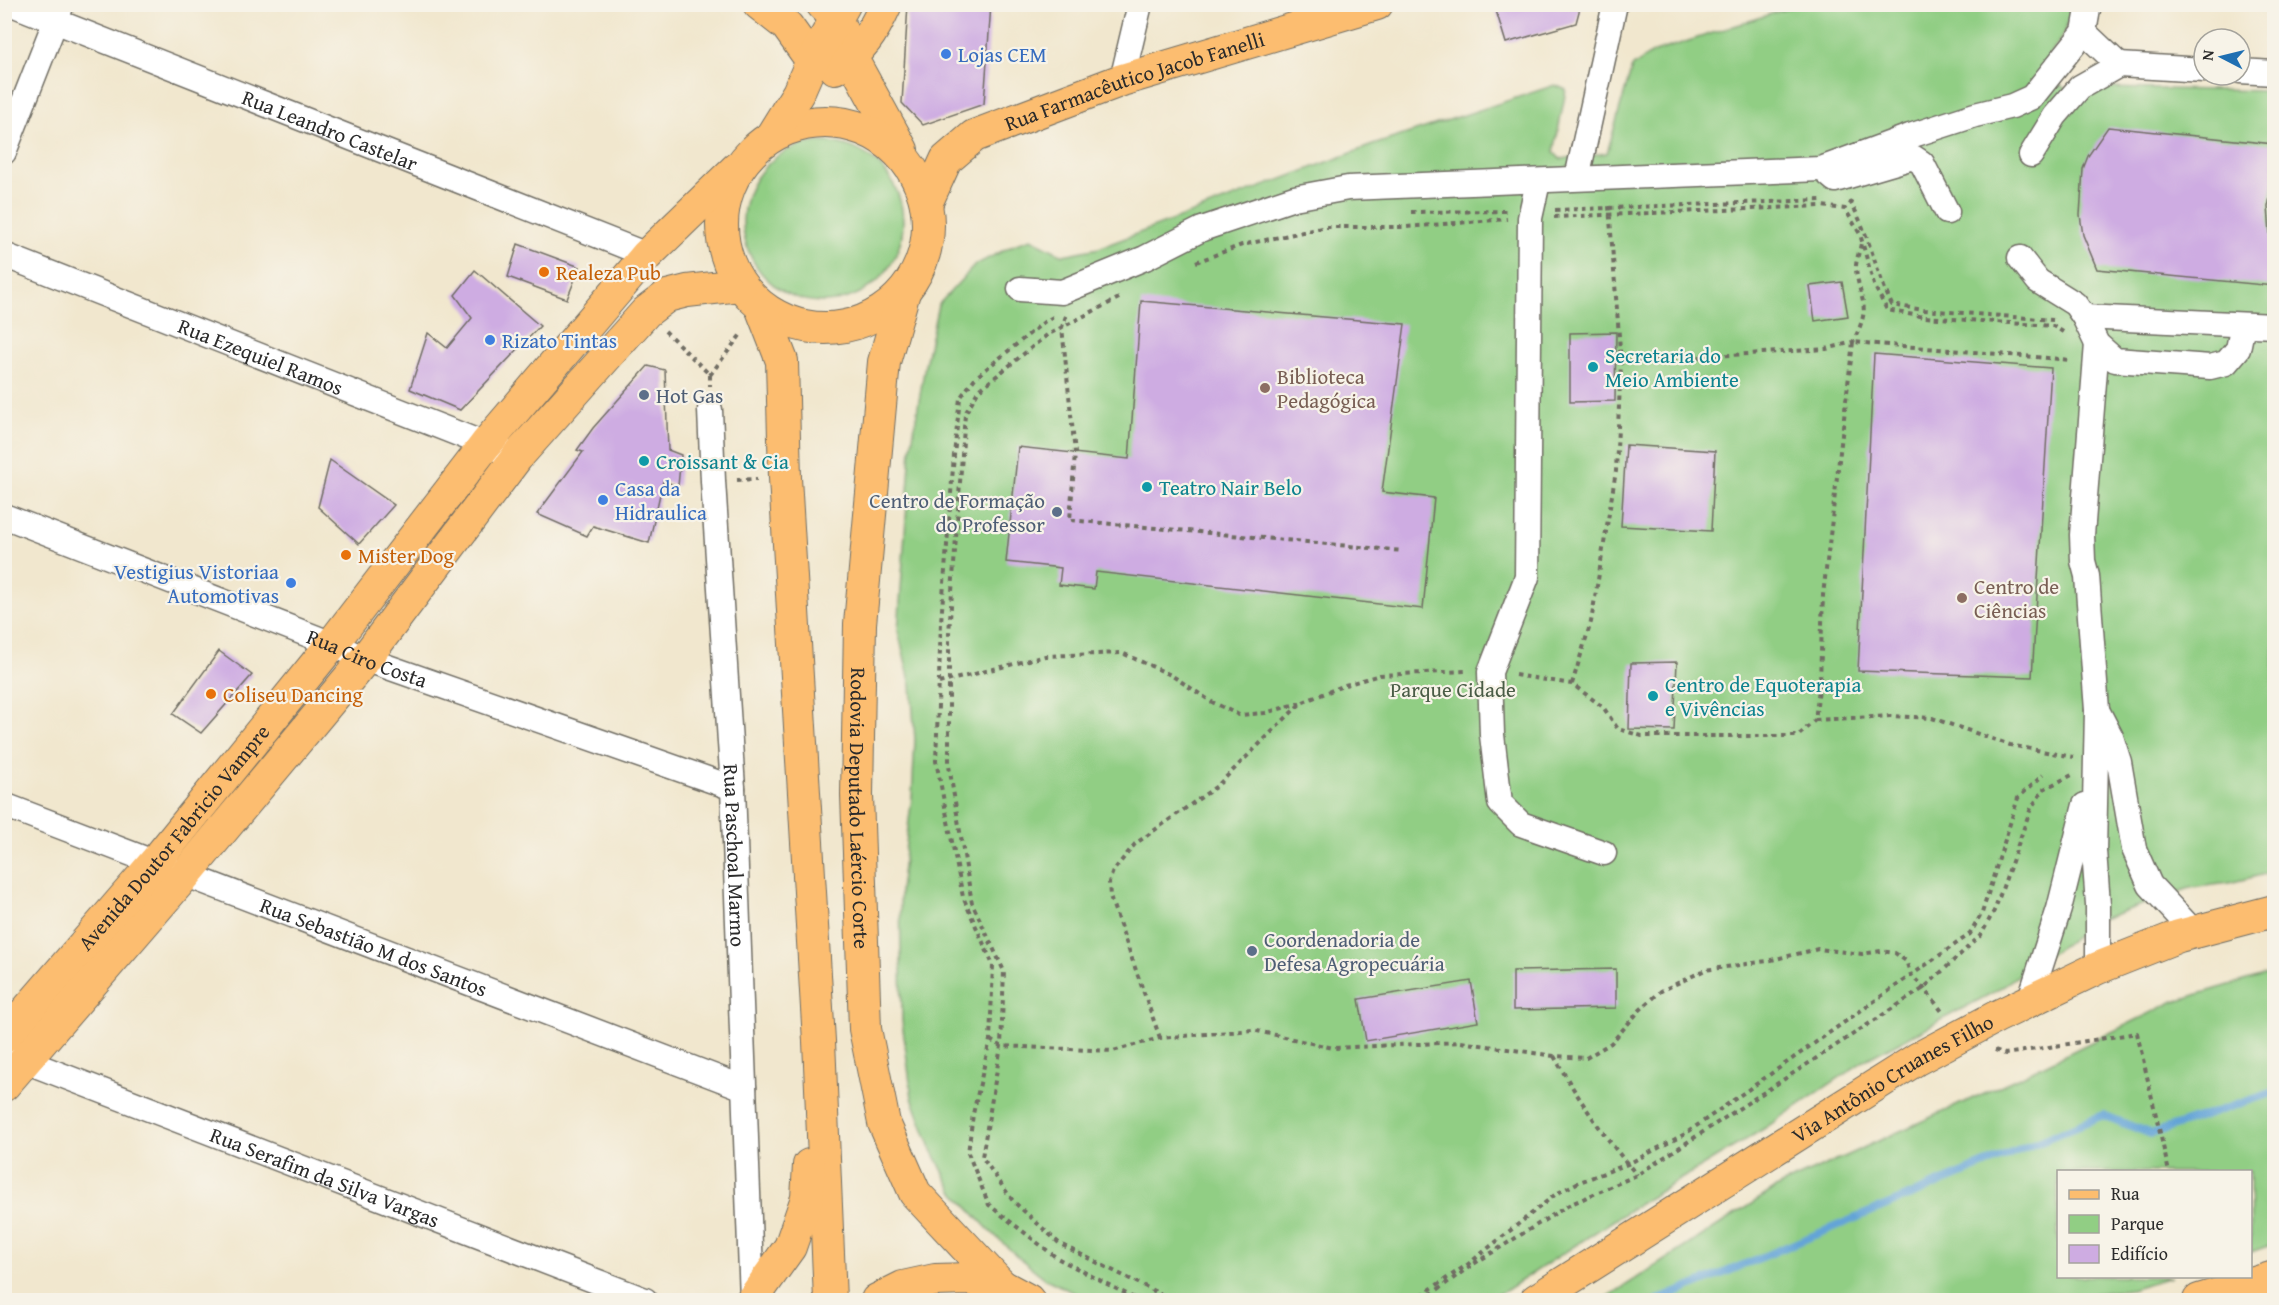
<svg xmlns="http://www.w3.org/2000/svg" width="2279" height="1305" font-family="'Gentium Book Plus',serif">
	<rect width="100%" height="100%" fill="#f7f3e8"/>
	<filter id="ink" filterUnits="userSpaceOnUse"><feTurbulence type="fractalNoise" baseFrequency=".0167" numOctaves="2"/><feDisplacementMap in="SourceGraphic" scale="12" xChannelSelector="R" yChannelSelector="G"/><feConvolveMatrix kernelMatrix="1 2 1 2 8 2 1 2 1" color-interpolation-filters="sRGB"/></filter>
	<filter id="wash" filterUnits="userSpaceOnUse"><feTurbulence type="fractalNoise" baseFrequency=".008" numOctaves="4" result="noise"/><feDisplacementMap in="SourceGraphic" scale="24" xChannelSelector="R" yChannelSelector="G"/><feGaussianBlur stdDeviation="1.35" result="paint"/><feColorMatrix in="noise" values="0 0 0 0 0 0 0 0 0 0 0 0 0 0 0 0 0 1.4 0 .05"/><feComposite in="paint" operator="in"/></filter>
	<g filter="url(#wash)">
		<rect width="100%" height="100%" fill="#f1e7ce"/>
		<!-- green -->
		<path fill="#91ce84" stroke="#5e7c58" stroke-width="1.5" d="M 1798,5 L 2072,5 L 2065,32 L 2041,70 L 2080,100 L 2099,88 L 2274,91 L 2274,872 L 2229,883 L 2190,888 L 2102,919 L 1992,993 L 1867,1059 L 1765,1128 L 1631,1209 L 1507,1290 L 1485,1300 L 1088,1300 L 1046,1279 L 1018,1257 L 988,1229 L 953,1191 L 931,1148 L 912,1098 L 902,1021 L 900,890 L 912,797 L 915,740 L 911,685 L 898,631 L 911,449 L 925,365 L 938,305 L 975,265 L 1016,244 L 1031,239 L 1063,255 L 1099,248 L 1370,146 L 1555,85 L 1566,90 L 1554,152 L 1560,159 L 1607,153 L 1632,67 L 1652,53 Z
			M743 222a80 80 0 1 1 160 0a80 80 0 1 1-160 0Z
			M 2274,972 L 2274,1244 L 2251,1252 L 2250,1172 L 2058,1172 L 2058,1276 L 2171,1277 L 2130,1289 L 2044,1300 L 1603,1300 L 1779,1186 L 2022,1076 L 2175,1001 Z"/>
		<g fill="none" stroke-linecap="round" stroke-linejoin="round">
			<!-- stream -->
			<path stroke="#64a4d7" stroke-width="8" d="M 1659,1300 L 2103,1115 L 2151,1134 L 2274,1092"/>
		</g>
		<g id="blocks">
			<!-- building -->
			<path fill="#ceace2" d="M 908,4 L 991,4 L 984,104 L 923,125 L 902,103 Z
				M 1494,4 L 1581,4 L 1576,23 L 1506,43 Z
				M 2108,127 L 2274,144 L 2274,180 L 2268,207 L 2274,286 L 2097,269 L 2083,235 L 2080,215 L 2083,169 L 2088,156 Z
				M 518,244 L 580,267 L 567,299 L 508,277 Z
				M 475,270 L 540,326 L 460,410 L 410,389 L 428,333 L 447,348 L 472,318 L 455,295 Z
				M 1842,282 L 1848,316 L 1815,321 L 1810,286 Z
				M 1141,301 L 1405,324 L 1382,492 L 1434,498 L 1423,609 L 1096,572 L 1094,589 L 1059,585 L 1061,568 L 1006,562 L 1018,447 L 1129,459 Z
				M 1616,332 L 1615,401 L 1570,402 L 1570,333 Z
				M 1874,354 L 2051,368 L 2032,677 L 1858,671 Z
				M 648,366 L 665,370 L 668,450 L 681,455 L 678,486 L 663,481 L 649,543 L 593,526 L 587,536 L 537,514 L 583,452 L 577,450 L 593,428 Z
				M 1626,445 L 1715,451 L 1711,531 L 1621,526 Z
				M 330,460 L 394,505 L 359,544 L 318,507 Z
				M 219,651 L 252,675 L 201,733 L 173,714 Z
				M 1677,662 L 1674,730 L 1629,729 L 1631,663 Z
				M 1616,969 L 1616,1008 L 1513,1010 L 1513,971 Z
				M 1471,981 L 1478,1022 L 1366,1041 L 1359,999 Z"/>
		</g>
	</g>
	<g filter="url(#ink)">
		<use href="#blocks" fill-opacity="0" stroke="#706d64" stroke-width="1.5"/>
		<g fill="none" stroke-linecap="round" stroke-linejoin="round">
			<!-- minor casing -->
			<g stroke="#706d64" stroke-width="27">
				<g id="minor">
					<path id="s1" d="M 12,4 L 647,255"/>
					<path d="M 2089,4 L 2084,32 L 2119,65"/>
					<path d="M 2119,65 L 2204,70"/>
					<path d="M 2240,71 L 2274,73"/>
					<path d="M 1122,80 L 1140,4"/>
					<path d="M 4,152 L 62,4"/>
					<path d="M 2031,155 L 2055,116 L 2080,87 L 2119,65"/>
					<path d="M 1828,174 L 1835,180 L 1913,157 L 1922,163 L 1947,212"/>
					<path d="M 1577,178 L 1615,4"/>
					<path d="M 1538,182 L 1530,218 L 1527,577 L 1490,672 L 1492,735 L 1500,803 L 1521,824 L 1604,853"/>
					<path id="s2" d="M 4,255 L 517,457"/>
					<path d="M 2020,258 L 2038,281 L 2075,304 L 2084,317 L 2097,344 L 2115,360 L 2210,367 L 2226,363 L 2238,349 L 2243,325"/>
					<path d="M 1020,289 L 1062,292 L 1145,258 L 1202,229 L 1294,198 L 1348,188 L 1821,169 L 1910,136 L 1975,115 L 2012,106 L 2032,97 L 2084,32"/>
					<path d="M 2084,317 L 2274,326"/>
					<path id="s3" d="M 710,410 L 713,481 L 733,788 L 752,1300"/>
					<path id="s4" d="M 4,516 L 332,644 L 365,659 L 733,788"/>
					<path d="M 2097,710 L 2087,576 L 2083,561 L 2082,535 L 2097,344"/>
					<path id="s5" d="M 4,805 L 744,1088"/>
					<path d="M 2098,968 L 2098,904 L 2094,851 L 2097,710 L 2111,737 L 2119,762 L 2134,849 L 2150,885 L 2193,931"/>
					<path d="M 2030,999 L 2059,909 L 2085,805"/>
					<path id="s6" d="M 4,1053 L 645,1300"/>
				</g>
			</g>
			<!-- major casing -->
			<g stroke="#706d64" stroke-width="34">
				<g id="major">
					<path d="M 759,4 L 787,26 L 812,61"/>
					<path d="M 822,4 L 837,19 L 851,57 L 902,150"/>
					<path d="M 835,68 C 862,50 873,33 886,4"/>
					<circle cx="825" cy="225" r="103"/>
					<path d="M 772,135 L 798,93 L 812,61 L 844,5"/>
					<path id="s7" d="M 926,204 L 946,160 L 974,136 L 1122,80 L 1377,4"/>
					<path id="s8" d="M 904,292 L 884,362 L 860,624 L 857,795 L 865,1029 L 884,1123 L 915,1193 L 1002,1286"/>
					<path d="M 761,307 L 782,361 L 785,478 L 819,1041 L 830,1300"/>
					<path id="s9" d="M 4,1037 L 155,862 L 332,644 L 486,444 L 647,255 L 737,168"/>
					<path d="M 4,1085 L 186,874 L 365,659 L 517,457 L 646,312 L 667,296 L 687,291 L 740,285"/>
					<path d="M 752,1300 L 790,1247 L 807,1198 L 809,1165"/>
					<path d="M 877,1300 L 903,1287 L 935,1280 L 970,1279 L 1002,1286 L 1028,1300"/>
					<path id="s10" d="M 1536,1300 L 1917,1059 L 1996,1017 L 2098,968 L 2179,936 L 2274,911"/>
					<path d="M 2199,1300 L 2274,1277"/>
				</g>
			</g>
			<!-- path -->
			<path stroke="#706d64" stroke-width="4" stroke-dasharray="4.5 4.5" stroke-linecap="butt" d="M 1849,202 L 1851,203 C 1870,236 1875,270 1892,305 L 1924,310 L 2053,320
				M 1609,206 L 1621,362
				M 1555,210 L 1821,200
				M 1411,212 L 1509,211
				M 1554,217 L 1822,206 L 1845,209 L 1860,234 L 1874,285 L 1887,310 L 1924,317 L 2053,326 L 2063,332
				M 1196,262 L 1242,245 L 1326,227 L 1406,227 L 1507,219
				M 1119,298 L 1047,335 L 978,391 L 965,414 L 949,633 L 949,766 L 972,903 L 1004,971 L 1001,1046 L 982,1157 L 1013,1201 L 1060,1244 L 1172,1300
				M 1066,316 L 1062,327 L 1075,453 L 1070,520 L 1403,551
				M 1053,317 L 1044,322 L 975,378 L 960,398 L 954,455 L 941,622 L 936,761 L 963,897 L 993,965 L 990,1040 L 973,1114 L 968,1153 L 989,1205 L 1057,1258 L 1138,1300
				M 665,331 L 710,375 L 710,386
				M 710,375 L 742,333
				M 737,480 L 757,479
				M 1515,675 L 1572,684 L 1603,707 L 1618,729 L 1642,736 L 1798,736 L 1815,720 L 1820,681 L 1823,595 L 1853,342 L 2071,360
				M 939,683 L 1045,656 L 1122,653 L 1171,675 L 1212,702 L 1239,715 L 1265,713 L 1300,703
				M 1572,684 L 1591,622 L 1616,471 L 1621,362 L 1826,349 L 1853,342 C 1872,304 1861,306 1856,270 C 1855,262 1860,251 1861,243
				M 1815,720 L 1891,716 L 1932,718 L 2010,745 L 2073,757
				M 1160,1038 L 1110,897 L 1109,882 L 1113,871 L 1135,844 L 1217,786 L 1301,703 L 1345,685 L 1380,675 L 1466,671
				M 990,1040 L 1001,1046 L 1113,1051 L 1160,1038 L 1253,1030 L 1333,1048 L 1461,1042 L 1554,1056 L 1586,1058 L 1611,1043 L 1640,1010 L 1661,991 L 1705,970 L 1767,961 L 1818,949 L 1862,954 L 1881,951 L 1895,953 L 1906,961 L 1911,975 L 1924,988 L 1944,1014
				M 1995,1050 L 2005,1054 L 2137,1033 L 2169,1172
				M 1554,1056 C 1578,1099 1605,1138 1637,1175
				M 1414,1300 L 1467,1265 L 1556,1194 L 1577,1183 L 1628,1164 L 1685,1134 L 1970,934 L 1982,913 L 2018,798 L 2043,775
				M 1423,1300 L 1472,1265 L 1569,1205 L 1637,1175 L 1924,988 L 1981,935 L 1995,909 L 2031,808 L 2044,789 L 2072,775"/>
			<!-- minor -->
			<use href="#minor" stroke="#fff" stroke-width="24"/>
			<!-- major -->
			<use href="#major" stroke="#fcbd6f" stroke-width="32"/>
		</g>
	</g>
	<!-- markers -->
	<g fill="#3f7fe0" stroke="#f7f3e8" stroke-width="2">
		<circle cx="946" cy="54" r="6"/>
		<circle cx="490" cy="340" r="6"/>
		<circle cx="603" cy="500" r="6"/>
		<circle cx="291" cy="583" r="6"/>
	</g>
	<g fill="#e8710a" stroke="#f7f3e8" stroke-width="2">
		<circle cx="544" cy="272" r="6"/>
		<circle cx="346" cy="555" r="6"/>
		<circle cx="211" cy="694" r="6"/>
	</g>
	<g fill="#0f9aa8" stroke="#f7f3e8" stroke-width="2">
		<circle cx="1593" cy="367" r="6"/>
		<circle cx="644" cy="461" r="6"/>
		<circle cx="1147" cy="487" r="6"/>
		<circle cx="1653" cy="696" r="6"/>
	</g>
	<g fill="#8d6e63" stroke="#f7f3e8" stroke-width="2">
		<circle cx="1265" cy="388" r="6"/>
		<circle cx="1962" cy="598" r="6"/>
	</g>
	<g fill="#5c6f8a" stroke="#f7f3e8" stroke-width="2">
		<circle cx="644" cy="395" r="6"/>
		<circle cx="1057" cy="512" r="6"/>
		<circle cx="1252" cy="951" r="6"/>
	</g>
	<g text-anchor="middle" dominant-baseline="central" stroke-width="4.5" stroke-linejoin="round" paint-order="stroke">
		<!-- shop labels -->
		<g font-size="21" fill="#366cbe" stroke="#f7f3e8" text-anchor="start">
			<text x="958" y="54">Lojas CEM</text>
			<text x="502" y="340">Rizato Tintas</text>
			<text x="615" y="488">Casa da<tspan x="615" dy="24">Hidraulica</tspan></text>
			<text x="279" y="571" text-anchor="end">Vestigius Vistoriaa<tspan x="279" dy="24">Automotivas</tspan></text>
		</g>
		<!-- street labels -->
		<g font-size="21" fill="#2b2b2b" stroke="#f7f3e8">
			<text stroke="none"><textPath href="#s7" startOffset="255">Rua Farmacêutico Jacob Fanelli</textPath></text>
			<text stroke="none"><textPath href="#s1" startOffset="342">Rua Leandro Castelar</textPath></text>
			<text stroke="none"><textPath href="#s2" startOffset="276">Rua Ezequiel Ramos</textPath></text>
			<text stroke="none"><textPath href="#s4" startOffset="390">Rua Ciro Costa</textPath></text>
			<text stroke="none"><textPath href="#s8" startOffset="520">Rodovia Deputado Laércio Corte</textPath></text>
			<text stroke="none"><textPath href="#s9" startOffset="262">Avenida Doutor Fabricio Vampre</textPath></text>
			<text stroke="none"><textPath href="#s3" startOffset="446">Rua Paschoal Marmo</textPath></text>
			<text stroke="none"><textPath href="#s5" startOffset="396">Rua Sebastião M dos Santos</textPath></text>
			<text stroke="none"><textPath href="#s10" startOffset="420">Via Antônio Cruanes Filho</textPath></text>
			<text stroke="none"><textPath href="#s6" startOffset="344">Rua Serafim da Silva Vargas</textPath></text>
		</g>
		<!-- food labels -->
		<g font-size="21" fill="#c56008" stroke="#f7f3e8" text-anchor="start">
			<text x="556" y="272">Realeza Pub</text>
			<text x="358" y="555">Mister Dog</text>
			<text x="223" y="694">Coliseu Dancing</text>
		</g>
		<!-- culture labels -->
		<g font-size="21" fill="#0d838f" stroke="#f7f3e8" text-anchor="start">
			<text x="1605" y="355">Secretaria do<tspan x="1605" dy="24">Meio Ambiente</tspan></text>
			<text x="656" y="461">Croissant &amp; Cia</text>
			<text x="1159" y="487">Teatro Nair Belo</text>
			<text x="1665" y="684">Centro de Equoterapia<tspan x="1665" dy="24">e Vivências</tspan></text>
		</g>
		<!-- education labels -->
		<g font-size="21" fill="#785e54" stroke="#f7f3e8" text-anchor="start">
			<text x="1277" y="376">Biblioteca<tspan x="1277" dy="24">Pedagógica</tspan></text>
			<text x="1974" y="586">Centro de<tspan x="1974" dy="24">Ciências</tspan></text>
		</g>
		<!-- service labels -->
		<g font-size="21" fill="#4e5e75" stroke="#f7f3e8" text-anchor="start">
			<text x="656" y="395">Hot Gas</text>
			<text x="1045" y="500" text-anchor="end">Centro de Formação<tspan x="1045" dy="24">do Professor</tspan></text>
			<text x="1264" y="939">Coordenadoria de<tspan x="1264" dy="24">Defesa Agropecuária</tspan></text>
		</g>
		<!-- park labels -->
		<g font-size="21" fill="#4a5c46" stroke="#f7f3e8">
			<text x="1453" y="689">Parque Cidade</text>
		</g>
	</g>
	<!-- margin -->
	<rect width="2279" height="1305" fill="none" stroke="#f7f3e8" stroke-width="24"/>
	<!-- legend -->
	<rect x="2057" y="1170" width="195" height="108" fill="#f7f3e8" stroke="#a5a39c" stroke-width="1.5"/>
	<rect x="2069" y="1190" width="30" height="9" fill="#fcbd6f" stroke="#a5a39c" stroke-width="1.5"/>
	<text x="2111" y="1200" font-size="18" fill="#2b2b2b">Rua</text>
	<rect x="2069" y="1215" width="30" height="18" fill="#91ce84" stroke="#a5a39c" stroke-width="1.5"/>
	<text x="2111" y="1230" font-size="18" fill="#2b2b2b">Parque</text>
	<rect x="2069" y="1245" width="30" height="18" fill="#ceace2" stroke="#a5a39c" stroke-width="1.5"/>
	<text x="2111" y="1260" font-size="18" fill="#2b2b2b">Edifício</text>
	<!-- north arrow -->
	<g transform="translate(2222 57) rotate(277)"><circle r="28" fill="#f7f3e8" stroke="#a5a39c" stroke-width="1.5"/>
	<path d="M0-4.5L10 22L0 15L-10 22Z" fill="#1f6fb2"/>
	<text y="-9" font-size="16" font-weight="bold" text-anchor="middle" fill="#2b2b2b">N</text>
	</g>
</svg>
